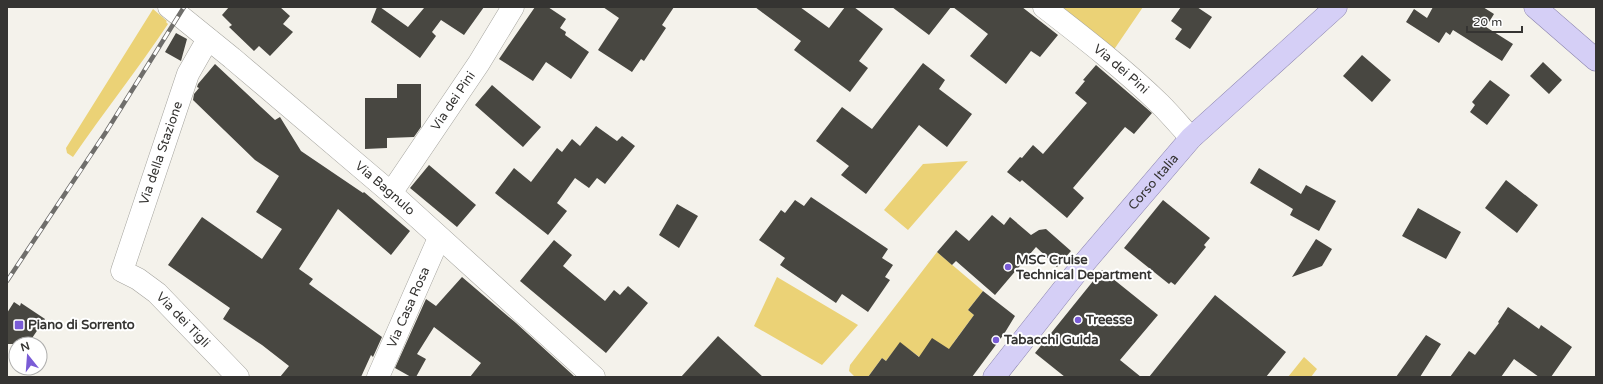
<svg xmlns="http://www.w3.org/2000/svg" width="1603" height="384" font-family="'Varela Round',sans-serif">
	<rect width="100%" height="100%" fill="#f4f2eb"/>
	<!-- green -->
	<path fill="#ebd276" d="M 1059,7 L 1143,7 L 1113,51 Z
		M 153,9 L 167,21 L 166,22 L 168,24 C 138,69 104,112 73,157 L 67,153 L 66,148 Z
		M 968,161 L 908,230 L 884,210 L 923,164 Z
		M 937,252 L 983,291 L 968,310 L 974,315 L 954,342 L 939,371 L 900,343 L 886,361 L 882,358 L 868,377 L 855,377 L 849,371 L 850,365 Z
		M 777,277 L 858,325 L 822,365 L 754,326 Z
		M 1304,357 L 1317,369 L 1311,377 L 1288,377 Z"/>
	<!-- building -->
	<path fill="#484741" d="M 229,7 L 280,7 L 290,16 L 283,24 L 293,32 L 270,56 L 259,46 L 254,51 L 229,27 L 232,25 L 222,15 Z
		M 377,7 L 380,7 L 408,27 L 424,8 L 422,7 L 484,7 L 464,35 L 441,20 L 432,32 L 436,36 L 420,58 L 371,22 Z
		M 535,7 L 548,7 L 566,19 L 560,28 L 566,32 L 565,35 L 589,52 L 571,79 L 546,62 L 533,81 L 499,59 Z
		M 603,7 L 674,7 L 662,25 L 666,28 L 644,61 L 641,59 L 632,72 L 598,50 L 619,18 Z
		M 755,7 L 800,7 L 829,28 L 845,7 L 854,7 L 883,29 L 859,61 L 868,68 L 850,92 L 794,50 L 801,41 Z
		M 892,7 L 951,7 L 929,35 Z
		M 953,7 L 1022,7 L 1058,35 L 1040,57 L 1031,51 L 1006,84 L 970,56 L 988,34 Z
		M 1181,7 L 1197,7 L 1212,17 L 1190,49 L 1175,39 L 1182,29 L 1171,21 Z
		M 1433,7 L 1483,7 L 1494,14 L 1486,27 L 1513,44 L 1502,61 L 1453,30 L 1450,35 L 1446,32 L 1439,43 L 1406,22 L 1414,9 L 1427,18 Z
		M 176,33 L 187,39 L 181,61 L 165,52 Z
		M 1362,55 L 1391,80 L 1372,102 L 1343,76 Z
		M 1543,62 L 1562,80 L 1549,94 L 1530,76 Z
		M 923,63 L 945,80 L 939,89 L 972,114 L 947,147 L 919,125 L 866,194 L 841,175 L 849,166 L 816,141 L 842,107 L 872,129 Z
		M 215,64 L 275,120 L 280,117 L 301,151 L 363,193 L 364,192 L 410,231 L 391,255 L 338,209 L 299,269 L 313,279 L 309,284 L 382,337 L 373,357 L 371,355 L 361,377 L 280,377 L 289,366 L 262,345 L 223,319 L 230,308 L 168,265 L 202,217 L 262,259 L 282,229 L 256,212 L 279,176 L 255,160 L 193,100 L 194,94 L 199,88 L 197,87 L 198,84 Z
		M 1096,65 L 1152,113 L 1134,134 L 1125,127 L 1073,188 L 1084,198 L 1067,218 L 1022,180 L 1020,182 L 1007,172 L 1020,157 L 1022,158 L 1033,145 L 1043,154 L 1087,103 L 1075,93 L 1085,81 L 1083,80 Z
		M 1490,80 L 1510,95 L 1487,125 L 1470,112 L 1475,105 L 1472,102 Z
		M 397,84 L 421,84 L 421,127 L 414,137 L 387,138 L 387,148 L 365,149 L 365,98 L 397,98 Z
		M 492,85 L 541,127 L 523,147 L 475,105 Z
		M 596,126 L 617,141 L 622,136 L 635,146 L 605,184 L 597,178 L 589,188 L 575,178 L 557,203 L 567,211 L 548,235 L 495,193 L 514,168 L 531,182 L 557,148 L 562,152 L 572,139 L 580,146 Z
		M 429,165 L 476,205 L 457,227 L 410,188 Z
		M 1259,168 L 1301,194 L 1306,185 L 1336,201 L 1319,231 L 1290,215 L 1293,209 L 1250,183 Z
		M 1506,180 L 1538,205 L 1517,233 L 1485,208 Z
		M 811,197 L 888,249 L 882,258 L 893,265 L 885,277 L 890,280 L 868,312 L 842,294 L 836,303 L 780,265 L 785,258 L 759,240 L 781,210 L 785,213 L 795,200 L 804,206 Z
		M 1163,200 L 1210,238 L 1204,245 L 1206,247 L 1175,285 L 1171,282 L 1169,284 L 1124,248 Z
		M 677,204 L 698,216 L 679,248 L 659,235 Z
		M 1418,208 L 1461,232 L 1446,259 L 1402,236 Z
		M 992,215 L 1004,225 L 1010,217 L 1031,235 L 1039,230 L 1046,229 L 1071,251 L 1057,267 L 1036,247 L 995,295 L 956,261 L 952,265 L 937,252 L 956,230 L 969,241 Z
		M 1316,239 L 1332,249 L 1322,266 L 1292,277 Z
		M 554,240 L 572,255 L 563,266 L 605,301 L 614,290 L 620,295 L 628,286 L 648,303 L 606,353 L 520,281 Z
		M 1102,270 L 1158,315 L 1120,360 L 1141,377 L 1065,377 L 1035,353 Z
		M 462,277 L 516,323 L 575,377 L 470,377 L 481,363 L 434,327 L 417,354 L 426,359 L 416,377 L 411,377 L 395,368 L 426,299 L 436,306 Z
		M 983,291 L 1015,316 L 1004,334 L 972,377 L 868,377 L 882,358 L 886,361 L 900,342 L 919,357 L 932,338 L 949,349 L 974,315 L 968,310 Z
		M 1215,295 L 1286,352 L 1266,377 L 1149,377 Z
		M 14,302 L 20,306 L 21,303 L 45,319 L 28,344 L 7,344 L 7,313 Z
		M 1508,307 L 1539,329 L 1541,325 L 1572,347 L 1551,377 L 1539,377 L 1514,359 L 1501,377 L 1450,377 L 1469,351 L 1475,355 L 1499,323 L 1498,322 Z
		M 1426,335 L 1441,344 L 1420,377 L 1396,377 Z
		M 718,336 L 763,377 L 681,377 Z"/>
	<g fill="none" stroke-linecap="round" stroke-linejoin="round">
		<!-- minor casing -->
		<g stroke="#a4a39d" stroke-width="23">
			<g id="minor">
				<path id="s1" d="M 169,7 L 232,58 L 391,193 L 594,377"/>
				<path id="s2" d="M 1044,7 C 1084,38 1124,69 1160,104 C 1171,115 1181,127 1191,138"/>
				<path id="s3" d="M 208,39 L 188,74 L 122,271 L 138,279 L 157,293 L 238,377"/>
				<path id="s4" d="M 391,193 L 479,63 L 513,7"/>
				<path id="s5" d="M 378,377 L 439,238"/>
			</g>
		</g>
		<!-- major casing -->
		<g stroke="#8b84ae" stroke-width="23">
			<g id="major">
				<path d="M 1535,7 L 1596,60"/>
				<path id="s6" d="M 994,377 L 1080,268 L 1191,138 L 1336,7"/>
			</g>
		</g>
		<!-- minor -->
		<use href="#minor" stroke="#fff" stroke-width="22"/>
		<!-- major -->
		<use href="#major" stroke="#d5cff6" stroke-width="22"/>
		<!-- rail casing -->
		<g stroke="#6f6e6b" stroke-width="4.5">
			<path id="rail" d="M 7,281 L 106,132 L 184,7"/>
		</g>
		<!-- rail -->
		<use href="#rail" stroke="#fff" stroke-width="3" stroke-dasharray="9" stroke-linecap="butt"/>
	</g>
	<!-- markers -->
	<g fill="#7a5cd6" stroke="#fff" stroke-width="1.5">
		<circle cx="1008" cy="267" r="4"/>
		<circle cx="1078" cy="320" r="4"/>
		<rect x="14" y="320" width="10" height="10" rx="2"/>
		<circle cx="996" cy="340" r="4"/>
	</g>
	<g text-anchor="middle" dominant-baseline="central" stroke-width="4" stroke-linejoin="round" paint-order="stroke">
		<!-- street labels -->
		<g font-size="13" fill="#353432" stroke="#fff">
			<text stroke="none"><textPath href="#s2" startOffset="99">Via dei Pini</textPath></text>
			<text stroke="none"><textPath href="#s4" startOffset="111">Via dei Pini</textPath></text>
			<text transform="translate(161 153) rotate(-71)">Via della Stazione</text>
			<text stroke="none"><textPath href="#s6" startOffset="252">Corso Italia</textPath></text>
			<text stroke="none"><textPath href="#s1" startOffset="282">Via Bagnulo</textPath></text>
			<text stroke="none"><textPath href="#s5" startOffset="76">Via Casa Rosa</textPath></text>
			<text stroke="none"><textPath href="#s3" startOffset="327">Via dei Tigli</textPath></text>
		</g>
		<!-- poi labels -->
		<g font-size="13" font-weight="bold" fill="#353432" stroke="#fff" text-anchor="start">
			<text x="1016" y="260">MSC Cruise<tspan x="1016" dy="15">Technical Department</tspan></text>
			<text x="1086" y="320">Treesse</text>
			<text x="28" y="325">Piano di Sorrento</text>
			<text x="1004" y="340">Tabacchi Guida</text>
		</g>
	</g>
	<!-- border -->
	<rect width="1603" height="384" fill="none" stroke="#353432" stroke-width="16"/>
	<!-- north arrow -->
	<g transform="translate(28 356) rotate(343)"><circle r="19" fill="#ffffff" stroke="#aeaead"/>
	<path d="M0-3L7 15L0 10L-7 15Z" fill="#7a5cd6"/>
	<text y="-6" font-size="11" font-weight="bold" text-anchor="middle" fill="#353432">N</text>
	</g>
	<!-- scale -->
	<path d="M1467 26v6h55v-6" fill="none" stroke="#353432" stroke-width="2"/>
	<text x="1473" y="26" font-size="12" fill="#353432" stroke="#ffffff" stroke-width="3" paint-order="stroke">20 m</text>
</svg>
